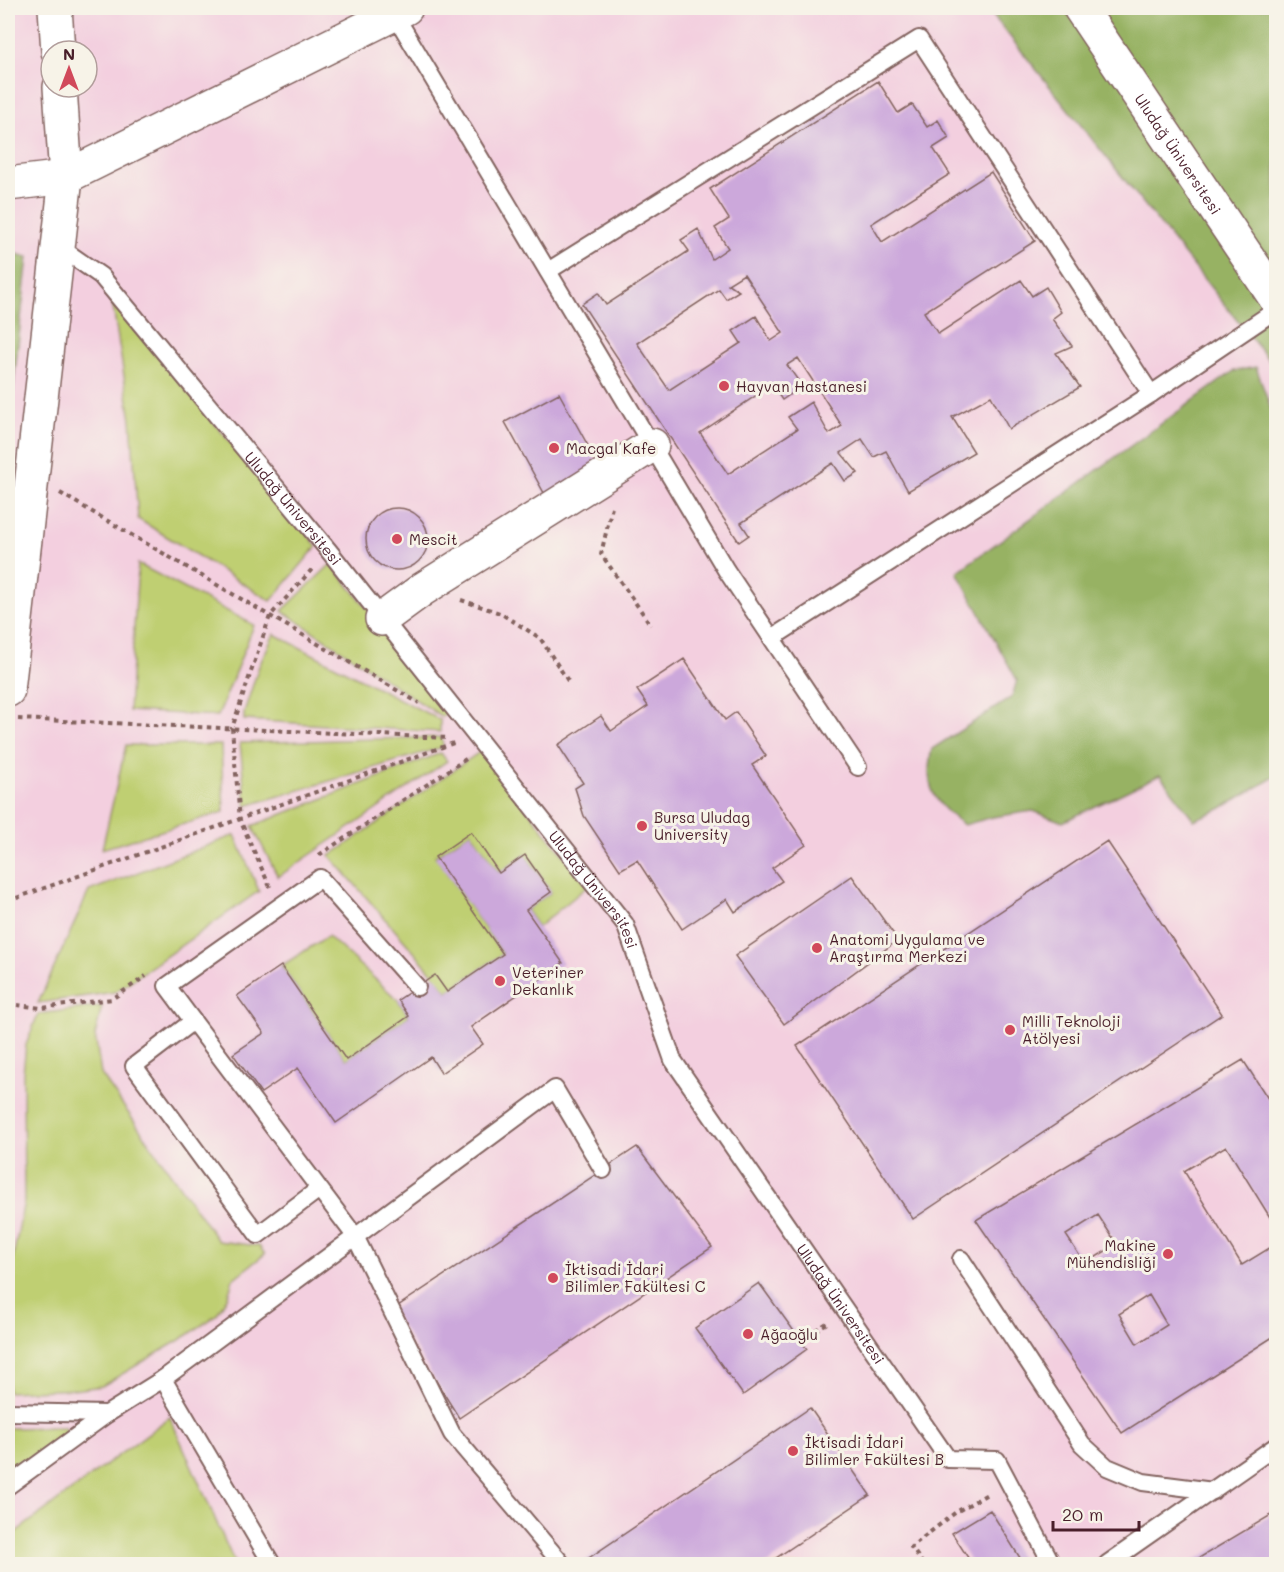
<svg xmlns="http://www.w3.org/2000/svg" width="1284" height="1572" font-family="Mali,sans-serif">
	<rect width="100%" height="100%" fill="#f7f3e8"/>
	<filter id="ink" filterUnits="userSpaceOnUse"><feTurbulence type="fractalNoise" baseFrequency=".0167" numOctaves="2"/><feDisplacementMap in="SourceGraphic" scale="12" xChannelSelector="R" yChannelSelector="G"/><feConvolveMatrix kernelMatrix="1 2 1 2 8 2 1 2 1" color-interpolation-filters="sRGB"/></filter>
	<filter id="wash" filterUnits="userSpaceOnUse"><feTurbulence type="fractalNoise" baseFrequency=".008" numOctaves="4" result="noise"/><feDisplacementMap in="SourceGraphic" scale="24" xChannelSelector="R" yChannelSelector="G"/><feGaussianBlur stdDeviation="1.35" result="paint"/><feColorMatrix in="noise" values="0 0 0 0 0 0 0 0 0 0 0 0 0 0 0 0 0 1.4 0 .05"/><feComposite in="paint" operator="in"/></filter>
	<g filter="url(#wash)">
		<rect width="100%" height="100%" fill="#eee0c0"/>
		<!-- built -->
		<path fill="#f3cfdf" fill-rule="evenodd" d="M 8,8 L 1276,8 L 1276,1564 L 8,1564 ZM 51,51 L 87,51 L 87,87 L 51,87 Z"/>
		<!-- green -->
		<path fill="#bfcf72" stroke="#84774e" stroke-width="1.5" d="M 112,301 L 317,546 L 271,601 L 138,519 L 131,420 Z
			M 138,564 L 254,625 L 218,716 L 129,711 Z
			M 331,564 L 450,709 L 442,717 L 282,611 Z
			M 274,634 L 440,720 L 440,732 L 244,720 L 244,712 L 259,666 Z
			M 442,737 L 443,747 L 246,806 L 240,743 Z
			M 126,745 L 221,745 L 224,812 L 102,849 Z
			M 481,751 L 588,886 L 538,927 L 526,910 L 551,892 L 525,855 L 499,873 L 471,832 L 435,856 L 503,954 L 447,992 L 434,975 L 330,856 Z
			M 441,753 L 447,761 L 278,877 L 252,826 Z
			M 235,835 L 259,891 L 115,992 L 38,1003 L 89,891 Z
			M 328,936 L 398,1000 L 409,1016 L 346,1060 L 281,966 Z
			M 102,1006 L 95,1035 L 101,1074 L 218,1241 L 259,1246 L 265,1254 L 233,1279 L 228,1296 L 217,1314 L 188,1335 L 102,1386 L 80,1389 L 8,1392 L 8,1284 L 24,1201 L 23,1073 L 26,1045 L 38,1014 Z
			M 170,1417 L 235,1564 L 8,1564 L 8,1538 Z
			M 65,1427 L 68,1433 L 8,1473 L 8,1428 Z"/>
		<!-- forest -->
		<path fill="#97b264" stroke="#706848" stroke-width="1.5" d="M 987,8 L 1276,8 L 1276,369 Z
			M 8,252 L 28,257 L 8,433 Z
			M 1256,367 L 1273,415 L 1276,419 L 1276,776 L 1220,809 L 1194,820 L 1160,775 L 1063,822 L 1033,811 L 993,817 L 964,825 C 934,804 923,786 932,749 L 1012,697 L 1017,680 L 957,572 L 1234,371 Z"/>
		<g id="blocks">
			<!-- building -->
			<path fill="#cca8db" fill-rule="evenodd" d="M 878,81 L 898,113 L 912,104 L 927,127 L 938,120 L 949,138 L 933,148 L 950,174 L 871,224 L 882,242 L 991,172 L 1035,241 L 924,312 L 938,334 L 1021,280 L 1032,296 L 1046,287 L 1061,312 L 1052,319 L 1072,346 L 1056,353 L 1080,387 L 1009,429 L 991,396 L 952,417 L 974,452 L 908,491 L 886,451 L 874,457 L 862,439 L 841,453 L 858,473 L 845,481 L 833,463 L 741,523 L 749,535 L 739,542 L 582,304 L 598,293 L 606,305 L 689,251 L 681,240 L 698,229 L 712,259 L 728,248 L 715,228 L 729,219 L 710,189 ZM 744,274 L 783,333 L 771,341 L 756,316 L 733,331 L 741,343 L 669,390 L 637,343 L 719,289 L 726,299 L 739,291 L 728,284 ZM 798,358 L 842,426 L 829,434 L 811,402 L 788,417 L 797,429 L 728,474 L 700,433 L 772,385 L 782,400 L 802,386 L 787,365 Z
				M 559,393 L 603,473 L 549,502 L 505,422 Z
				M366 539a31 31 0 1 1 62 0a31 31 0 1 1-62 0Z
				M 684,659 L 725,720 L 736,712 L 766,756 L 752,765 L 806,845 L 772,868 L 782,881 L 735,912 L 727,899 L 682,929 L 637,860 L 620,870 L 584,816 L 575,788 L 583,783 L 558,745 L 601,716 L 611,731 L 648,706 L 637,690 Z
				M 471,832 L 499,873 L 525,855 L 551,892 L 526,910 L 563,963 L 471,1027 L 483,1044 L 441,1073 L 431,1057 L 336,1123 L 298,1068 L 261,1093 L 233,1054 L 264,1033 L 237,996 L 281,966 L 346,1060 L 409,1016 L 398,1000 L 435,975 L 447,992 L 503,954 L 435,857 Z
				M 1107,841 L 1222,1014 L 913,1219 L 797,1046 Z
				M 852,876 L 898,940 L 784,1024 L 735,956 Z
				M 1243,1060 L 1276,1111 L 1276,1227 L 1226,1146 L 1184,1171 L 1242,1265 L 1276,1244 L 1276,1335 L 1122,1433 L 976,1220 ZM 1098,1215 L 1117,1244 L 1085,1264 L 1066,1235 ZM 1149,1295 L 1167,1325 L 1137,1344 L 1119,1314 Z
				M 637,1147 L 712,1247 L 459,1418 L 392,1310 Z
				M 759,1283 L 807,1349 L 743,1395 L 695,1328 Z
				M 810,1408 L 870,1495 L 767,1564 L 580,1564 Z
				M 990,1510 L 1022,1561 L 1017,1564 L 972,1564 L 952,1533 Z
				M 1276,1512 L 1276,1564 L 1189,1564 Z"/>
		</g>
	</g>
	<g filter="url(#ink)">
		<use href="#blocks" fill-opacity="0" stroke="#83635f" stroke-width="1.5"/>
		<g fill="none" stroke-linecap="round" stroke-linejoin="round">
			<!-- lane casing -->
			<g stroke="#83635f" stroke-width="20">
				<g id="lane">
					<path d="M 395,15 L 726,570 L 858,767"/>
					<path id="s1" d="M 58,246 L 101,276 L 329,551 L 625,924 L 673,1060 L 948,1459 L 997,1460 L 1052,1564"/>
					<path d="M 548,271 L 919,39 L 1151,394"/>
					<path d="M 772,638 L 1151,394 L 1276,310"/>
					<path d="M 193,1021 L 167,986 L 320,878 L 417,987"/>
					<path d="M 319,1189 L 258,1235 L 134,1066 L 193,1021 L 355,1236 L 452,1434 L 562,1564"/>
					<path d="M 961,1259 L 1082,1444 L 1107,1467 L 1143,1482 L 1213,1491"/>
					<path d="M 163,1379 L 272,1564"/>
					<path d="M 8,1412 L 107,1414"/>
					<path d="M 8,1486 L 107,1414 L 163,1379 L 555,1089 L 603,1170"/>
					<path d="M 1107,1564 L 1276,1446"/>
				</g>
			</g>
			<!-- street casing -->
			<g stroke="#83635f" stroke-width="36">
				<path id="street" d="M 55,8 L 58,51
					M 60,87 L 66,177
					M 382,619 L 423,589 L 652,445"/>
			</g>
			<!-- secondary casing -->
			<g stroke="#83635f" stroke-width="36">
				<g id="secondary">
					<path id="s2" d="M 1080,8 L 1276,299"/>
					<path d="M 8,184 L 66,177 L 406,8"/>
					<path d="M 8,690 L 66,177"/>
				</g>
			</g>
			<!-- path -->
			<path stroke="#83635f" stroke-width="4" stroke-dasharray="4.5 4.5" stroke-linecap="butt" d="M 60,493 L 419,703
				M 612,507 L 601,554 L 651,625
				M 461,600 L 500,613 L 540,638 L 570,684
				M 18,719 L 448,738
				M 319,855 L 466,759
				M 270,887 L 240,820 L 232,728 L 270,616 L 314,567
				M 8,901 L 454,743
				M 8,1004 L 42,1008 L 112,999 L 146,976
				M 800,1340 L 827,1323
				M 923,1564 L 911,1547 L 956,1512 L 989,1493"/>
			<!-- lane -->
			<use href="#lane" stroke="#fff" stroke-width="16"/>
			<!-- street -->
			<use href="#street" stroke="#fff" stroke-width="33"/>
			<!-- secondary -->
			<use href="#secondary" stroke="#fff" stroke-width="33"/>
		</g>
	</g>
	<!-- markers -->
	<g fill="#d1495b" stroke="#f7f3e8" stroke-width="2">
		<circle cx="724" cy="386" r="6"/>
		<circle cx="554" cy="448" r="6"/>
		<circle cx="397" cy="539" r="6"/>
		<circle cx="642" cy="826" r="6"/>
		<circle cx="817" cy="948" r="6"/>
		<circle cx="500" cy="981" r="6"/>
		<circle cx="1010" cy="1030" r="6"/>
		<circle cx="1168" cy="1254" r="6"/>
		<circle cx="553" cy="1278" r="6"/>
		<circle cx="748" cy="1334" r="6"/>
		<circle cx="793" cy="1451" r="6"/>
	</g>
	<g text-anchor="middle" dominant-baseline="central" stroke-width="6" stroke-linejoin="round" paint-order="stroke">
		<!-- street labels -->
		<g font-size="15" fill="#4a1f2b" stroke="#f7f3e8">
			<text stroke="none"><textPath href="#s2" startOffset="176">Uludağ Üniversitesi</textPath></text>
			<text stroke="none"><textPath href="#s1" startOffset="354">Uludağ Üniversitesi</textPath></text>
			<text stroke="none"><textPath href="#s1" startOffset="840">Uludağ Üniversitesi</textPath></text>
			<text stroke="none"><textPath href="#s1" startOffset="1326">Uludağ Üniversitesi</textPath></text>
		</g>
		<!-- poi labels -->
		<g font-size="15" fill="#4a1f2b" stroke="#f7f3e8" text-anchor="start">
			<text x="736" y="386">Hayvan Hastanesi</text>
			<text x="566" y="448">Macgal Kafe</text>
			<text x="409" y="539">Mescit</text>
			<text x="654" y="817">Bursa Uludag<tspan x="654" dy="17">University</tspan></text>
			<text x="829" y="939">Anatomi Uygulama ve<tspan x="829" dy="17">Araştırma Merkezi</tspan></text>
			<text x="512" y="972">Veteriner<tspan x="512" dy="17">Dekanlık</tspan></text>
			<text x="1022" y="1021">Milli Teknoloji<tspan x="1022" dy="17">Atölyesi</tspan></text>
			<text x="1156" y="1245" text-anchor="end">Makine<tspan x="1156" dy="17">Mühendisliği</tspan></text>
			<text x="565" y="1269">İktisadi İdari<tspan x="565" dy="17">Bilimler Fakültesi C</tspan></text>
			<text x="760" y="1334">Ağaoğlu</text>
			<text x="805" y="1442">İktisadi İdari<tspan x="805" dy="17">Bilimler Fakültesi B</tspan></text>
		</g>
	</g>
	<!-- margin -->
	<rect width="1284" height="1572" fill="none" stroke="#f7f3e8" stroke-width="30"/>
	<!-- north arrow -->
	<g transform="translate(69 69)"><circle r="28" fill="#f7f3e8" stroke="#b29e9c" stroke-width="1.5"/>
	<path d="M0-4.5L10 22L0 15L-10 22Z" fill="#d1495b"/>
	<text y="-9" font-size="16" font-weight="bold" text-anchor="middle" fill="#4a1f2b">N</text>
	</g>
	<!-- scale -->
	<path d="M1053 1521v9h86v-9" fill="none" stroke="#4a1f2b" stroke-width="3"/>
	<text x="1062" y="1521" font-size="18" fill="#4a1f2b" stroke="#f7f3e8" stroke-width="4.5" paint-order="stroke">20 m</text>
</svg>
